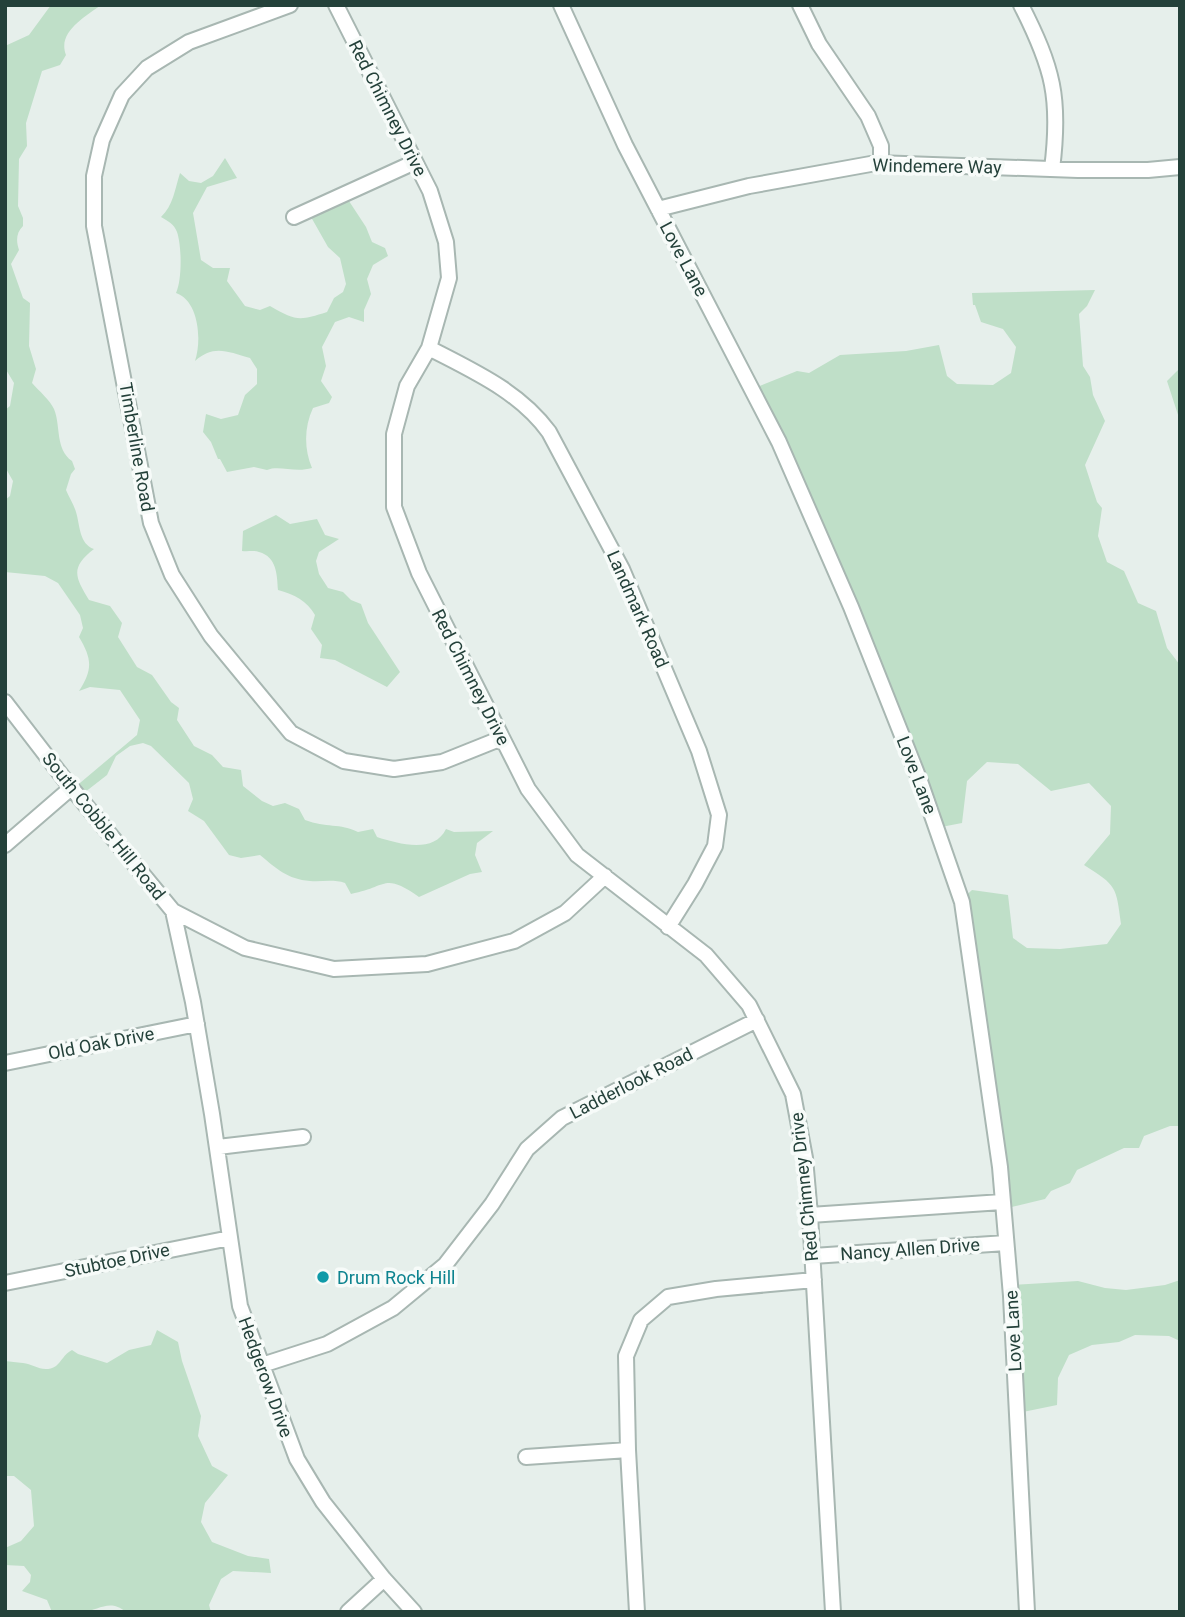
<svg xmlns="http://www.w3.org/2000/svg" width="1185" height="1617" font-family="Roboto,sans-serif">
	<rect width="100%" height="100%" fill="#e6efeb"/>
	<!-- green -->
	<path fill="#bfdfc8" d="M 51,5 L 101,5 C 85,17 57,32 66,55 L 60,65 L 42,71 L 26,123 L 27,146 L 19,159 L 18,206 L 23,218 L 23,226 C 16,233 16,241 19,250 L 11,264 L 23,298 L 30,303 L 29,346 L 36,369 L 32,383 C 39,391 50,400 54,409 C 61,426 55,449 72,461 L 75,469 L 71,474 L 66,490 C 69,497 74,505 76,512 C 80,525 79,544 94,549 C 71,567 74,576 89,600 L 110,606 L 122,623 L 118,637 L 137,667 L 152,675 L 171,702 L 179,708 L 177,720 L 194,746 L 212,755 L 223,767 L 241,770 L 243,786 L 262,801 L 273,806 L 285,803 L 299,809 L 305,820 C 326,828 340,823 358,832 L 373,829 L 377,837 C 399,844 434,854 446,829 L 454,832 L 493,831 L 477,843 L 475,855 L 482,872 L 470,874 L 419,897 C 383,872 388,887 351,894 L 345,883 C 333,879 322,882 310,881 C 287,879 277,869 260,855 L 241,858 L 229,855 L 204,821 L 188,811 L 193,799 L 189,783 L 151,746 L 143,743 L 130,746 L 116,756 L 107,775 L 80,796 L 74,788 L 137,735 L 140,720 L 120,690 L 90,687 L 79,691 C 93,669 92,659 79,637 L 83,628 L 80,615 L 58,583 L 45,576 L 5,572 L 5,500 L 10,496 L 13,481 L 5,467 L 5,410 L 10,406 L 14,383 L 5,368 L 5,46 L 29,35 Z
		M 225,158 L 237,178 L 207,187 L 193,213 L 201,260 L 213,268 L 230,268 L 227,281 L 245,306 L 260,310 L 270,306 C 296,321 299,321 327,312 L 334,298 L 343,292 L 346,284 L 340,258 L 328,247 L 311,217 L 313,214 L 345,195 L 366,227 L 372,242 L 385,248 L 388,256 L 373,265 L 367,279 L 371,294 L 364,310 L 364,322 L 349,317 L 335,322 L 322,347 L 326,366 L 321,381 L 332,397 L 329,403 L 313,408 C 304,427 304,449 312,468 C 295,473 279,465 267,470 L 254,467 L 227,472 L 220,459 L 218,459 L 211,442 L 203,432 L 206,414 L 221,419 L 238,415 L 245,395 L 257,384 L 257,369 L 250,358 C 228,352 214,344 195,361 C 202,340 199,301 176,293 C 182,280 182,247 177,232 C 174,224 168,221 161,217 C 173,206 175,189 180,173 L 189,181 L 201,183 L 213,176 Z
		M 1095,290 L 1087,306 L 1079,314 L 1083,366 L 1090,377 L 1093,395 L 1105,421 L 1085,465 L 1097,502 L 1102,508 L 1098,536 L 1107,562 L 1124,571 L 1138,603 L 1156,611 L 1167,648 L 1180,665 L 1180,1126 L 1170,1126 L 1144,1136 L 1139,1148 L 1124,1148 L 1077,1170 L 1070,1183 L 1051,1191 L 1045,1199 L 1003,1209 L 961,900 L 972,890 L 1008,895 L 1013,938 L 1027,948 L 1060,949 L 1107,944 L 1121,924 C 1116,886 1117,886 1084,865 L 1110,834 L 1111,806 L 1089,783 L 1051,791 L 1018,764 L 987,762 L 967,781 L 962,823 L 936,828 L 752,389 L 797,371 L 809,373 L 840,355 L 906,351 L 939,345 L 947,376 L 957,384 L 993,385 L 1011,373 L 1016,347 L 1003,329 L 981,322 L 975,305 L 973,305 L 972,293 Z
		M 1180,368 L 1180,421 L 1167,381 Z
		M 276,515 L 290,524 L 317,519 L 325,535 L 339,539 L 319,552 L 316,561 L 319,574 L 328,588 L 343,592 L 351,600 L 361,604 L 368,623 L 400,672 L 387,687 L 335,660 L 320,658 L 322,645 L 311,629 L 315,615 C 307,601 294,594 278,590 C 277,575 277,557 259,552 C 254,550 248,552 242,551 L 243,531 Z
		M 1180,1280 L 1180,1341 L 1169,1336 L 1135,1335 L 1119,1342 L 1092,1345 L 1069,1355 L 1058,1378 L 1057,1405 L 1018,1413 L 1011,1285 L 1078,1281 L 1105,1288 L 1126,1290 L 1165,1285 Z
		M 157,1330 L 178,1342 L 182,1361 L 201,1416 L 198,1436 L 212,1466 L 228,1475 L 205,1503 L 201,1522 L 212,1542 L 248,1556 L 269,1559 L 271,1573 L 233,1571 L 221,1579 L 209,1605 L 211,1612 L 126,1612 C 109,1598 99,1611 82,1612 C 72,1612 62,1612 52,1612 L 47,1600 L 22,1591 L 30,1582 L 31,1575 L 24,1566 L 5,1565 L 5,1548 L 21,1541 L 34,1526 L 31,1490 L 14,1476 L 5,1476 L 5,1361 C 11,1362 16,1362 23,1363 C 34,1364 43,1374 56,1366 C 62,1361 64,1354 72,1350 L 78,1354 L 107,1363 L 129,1350 L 151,1345 Z"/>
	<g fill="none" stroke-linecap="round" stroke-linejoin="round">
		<!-- minor casing -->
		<g stroke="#a8b7b2" stroke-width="18">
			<path id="minor" d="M 290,5 L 189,42 L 147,68 L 122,95 L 102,140 L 94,176 L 94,226 L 151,523 L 172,575 L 211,636 L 291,733 L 344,761 L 394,769 L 442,762 L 502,738
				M 336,5 L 430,191 L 446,242 L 449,278 L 429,348 L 407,386 L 394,434 L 394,507 L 419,573 L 528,789 L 577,855 L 706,955 L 749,1005 L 793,1094 L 805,1158 L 810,1215 L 833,1612
				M 561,5 L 625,145 L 779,442 L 851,607 L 920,781 L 962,902 L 1000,1167 L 1011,1296 L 1027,1612
				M 800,5 L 819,44 L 868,116 L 881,146 L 881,163
				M 1021,5 C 1053,68 1061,98 1052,169
				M 658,209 L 749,186 L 876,163 L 1078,170 L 1148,170 L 1180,167
				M 294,217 L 415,162
				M 429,348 C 473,371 519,391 549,432 L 622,569 L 699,751 L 719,815 L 715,846 L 695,884 L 668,927
				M 5,702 L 65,780 L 173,911 L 245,948 L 334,969 L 427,964 L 514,941 L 565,913 L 605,876
				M 5,845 L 71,788
				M 173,911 L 193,1002 L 212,1114 L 240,1306 L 297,1459 L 323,1502 L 384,1579 L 414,1612
				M 5,1063 L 197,1024
				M 218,1147 L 303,1137
				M 810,1215 L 1002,1202
				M 813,1256 L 1006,1243
				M 5,1283 L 230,1238
				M 262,1365 L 327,1344 L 393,1308 L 445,1265 L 492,1204 L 527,1149 L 562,1118 L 757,1020
				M 526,1457 L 628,1450
				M 348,1612 L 384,1579
				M 637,1612 L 628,1450 L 626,1356 L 641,1320 L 668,1297 L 716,1289 L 814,1280"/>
		</g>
		<!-- minor -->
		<use href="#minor" stroke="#fff" stroke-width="14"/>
	</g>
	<!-- markers -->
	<circle fill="#0f9aa8" stroke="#f7fbf9" stroke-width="2.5" cx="323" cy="1277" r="7"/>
	<g text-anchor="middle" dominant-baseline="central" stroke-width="7" stroke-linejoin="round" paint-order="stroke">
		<!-- street labels -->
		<g font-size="18" fill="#24413a" stroke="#f7fbf9">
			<text transform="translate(388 108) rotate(63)">Red Chimney Drive</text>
			<text transform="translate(937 166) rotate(1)">Windemere Way</text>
			<text transform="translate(684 259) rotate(62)">Love Lane</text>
			<text transform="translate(137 447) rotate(80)">Timberline Road</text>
			<text transform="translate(638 609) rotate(66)">Landmark Road</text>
			<text transform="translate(471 677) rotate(63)">Red Chimney Drive</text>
			<text transform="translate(917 775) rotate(69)">Love Lane</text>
			<text transform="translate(104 826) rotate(51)">South Cobble Hill Road</text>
			<text transform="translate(101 1043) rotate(-11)">Old Oak Drive</text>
			<text transform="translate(631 1083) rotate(-27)">Ladderlook Road</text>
			<text transform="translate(804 1187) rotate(-96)">Red Chimney Drive</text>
			<text transform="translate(910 1249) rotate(-4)">Nancy Allen Drive</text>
			<text transform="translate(117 1260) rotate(-12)">Stubtoe Drive</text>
			<text transform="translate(1013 1331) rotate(-93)">Love Lane</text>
			<text transform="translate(266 1377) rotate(70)">Hedgerow Drive</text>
		</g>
		<!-- culture labels -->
		<g font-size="18" fill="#0d838f" stroke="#f7fbf9" text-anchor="start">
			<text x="337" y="1277">Drum Rock Hill</text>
		</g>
	</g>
	<!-- border -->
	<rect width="1185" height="1617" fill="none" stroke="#24413a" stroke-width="14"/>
</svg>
